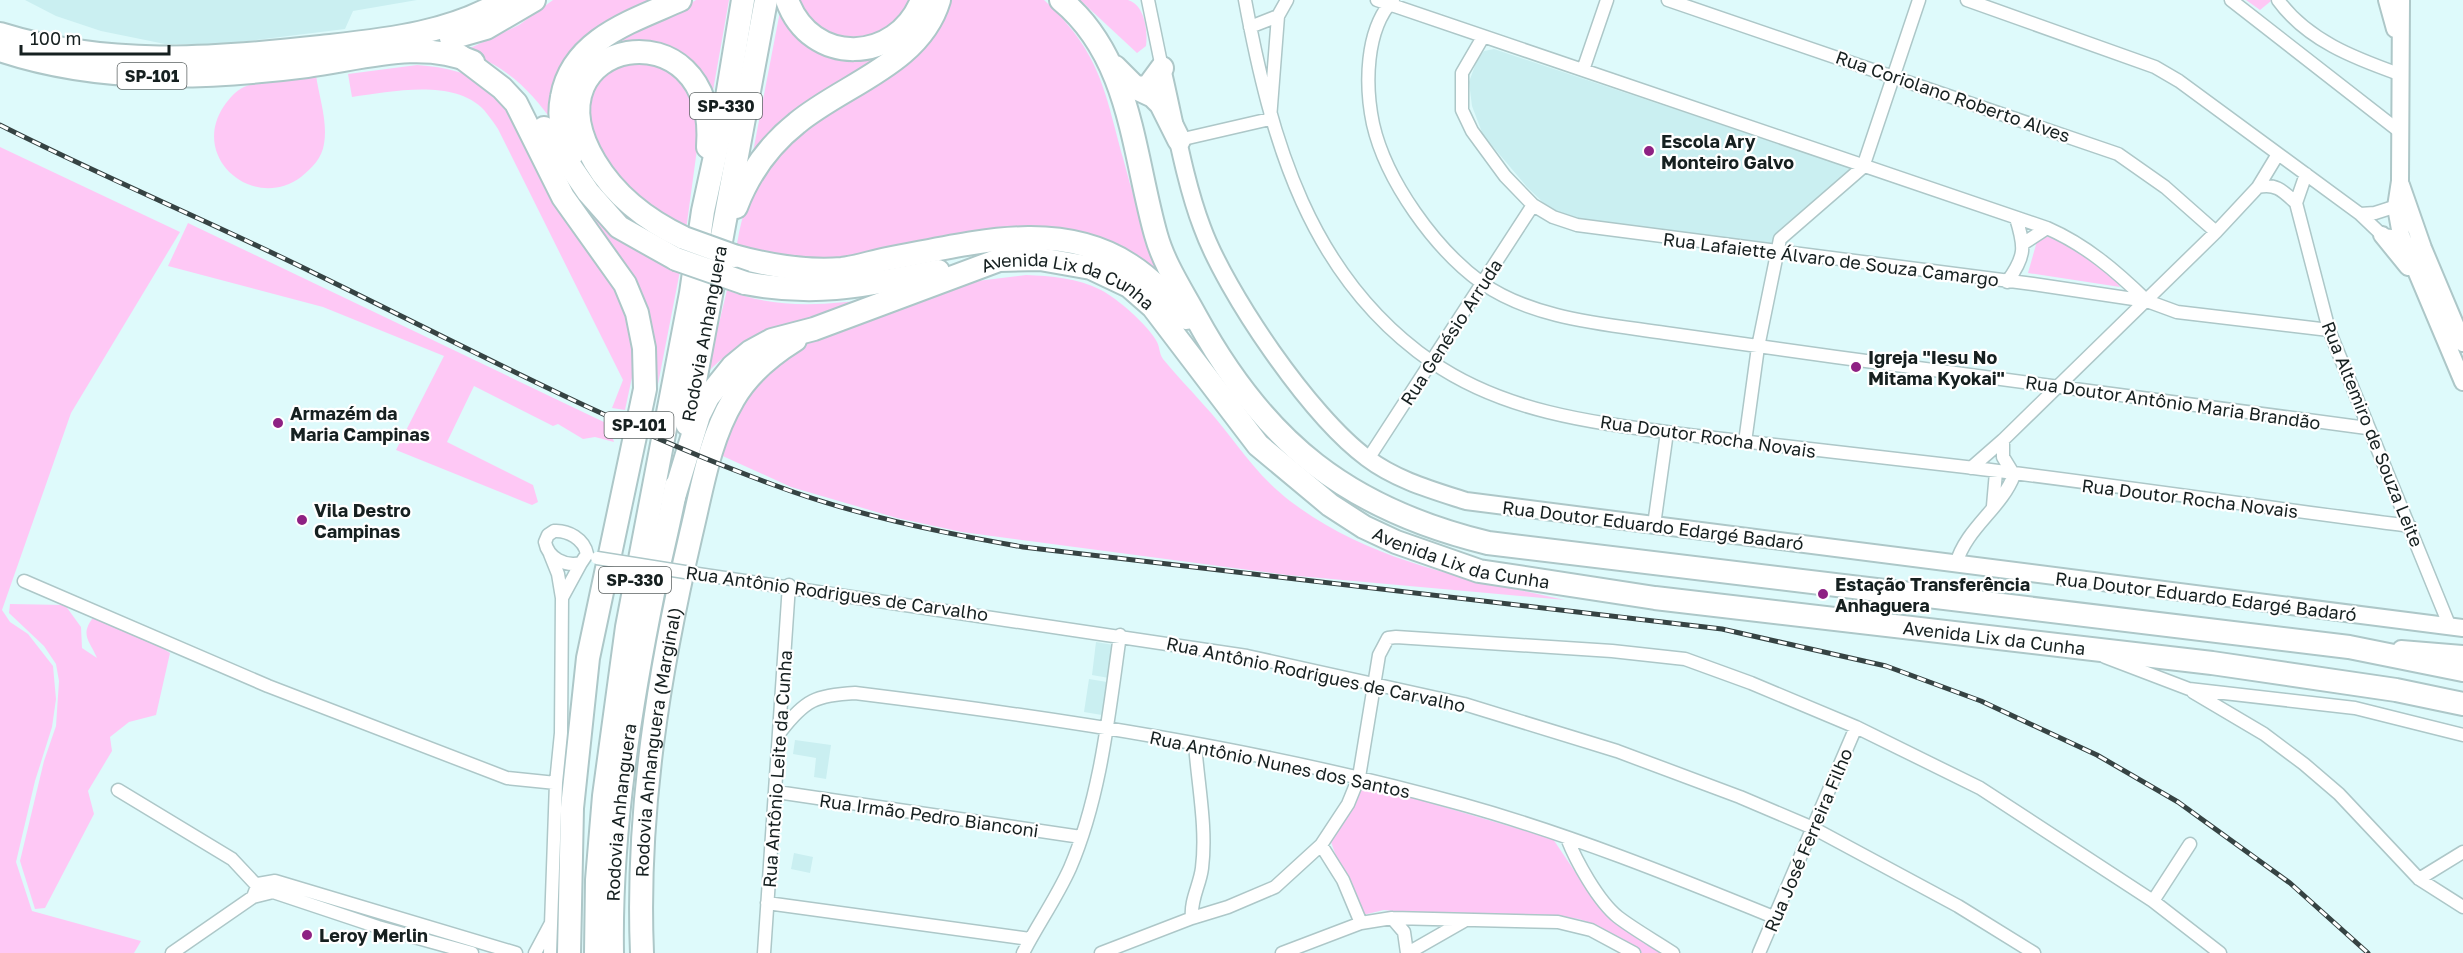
<svg xmlns="http://www.w3.org/2000/svg" width="2463" height="953" font-family="'Golos Text',sans-serif">
	<rect width="100%" height="100%" fill="#defafb"/>
	<!-- built -->
	<path fill="#caeff1" d="M 25,0 L 417,0 L 353,11 L 345,29 L 224,44 L 165,44 L 101,31 L 56,16 Z
		M 1494,49 L 1851,168 L 1847,176 L 1790,221 L 1777,236 L 1772,249 L 1585,222 L 1551,210 L 1527,187 L 1483,135 L 1472,106 L 1469,82 L 1477,60 L 1484,51 Z
		M 1096,642 L 1114,645 L 1109,678 L 1092,675 Z
		M 1089,679 L 1107,682 L 1102,715 L 1084,712 Z
		M 795,740 L 831,745 L 826,779 L 814,777 L 816,758 L 793,754 Z
		M 794,853 L 813,857 L 810,873 L 791,869 Z"/>
	<!-- green -->
	<path fill="#fec8f5" d="M 553,0 L 669,0 L 620,23 L 555,125 C 530,89 506,66 464,51 L 519,25 Z
		M 696,0 L 729,0 L 711,102 C 706,90 701,76 692,66 C 651,24 576,49 572,109 C 567,163 635,220 677,244 C 618,238 535,127 580,71 C 610,34 658,24 696,0 Z
		M 799,0 L 912,0 C 906,8 901,22 893,27 C 861,48 811,41 799,0 Z
		M 948,0 L 1044,0 C 1100,52 1104,88 1123,158 C 1134,201 1148,243 1165,285 L 1084,241 L 837,266 L 736,250 C 740,225 745,202 758,180 C 786,128 877,77 926,44 L 938,30 Z
		M 1080,0 C 1094,0 1115,0 1128,0 C 1145,5 1148,31 1146,46 L 1137,53 Z
		M 2246,0 L 2270,0 L 2271,1 L 2260,10 Z
		M 781,6 L 812,45 L 921,27 L 752,157 Z
		M 630,60 L 666,67 L 691,89 L 698,142 L 686,230 L 629,195 L 591,144 L 587,97 L 606,72 Z
		M 417,65 C 446,67 470,73 496,88 L 607,272 L 625,307 L 638,349 L 625,410 L 612,408 L 623,380 L 498,129 C 494,123 489,116 484,110 C 454,78 390,92 352,97 L 348,74 Z
		M 316,75 C 319,97 328,122 324,144 C 322,158 312,168 301,177 C 254,212 189,158 224,106 C 229,99 235,91 244,87 C 259,80 298,78 316,75 Z
		M 0,147 L 180,232 L 71,413 L 2,610 L 10,622 L 28,634 L 53,666 L 56,699 L 52,727 L 35,781 L 16,862 L 32,911 L 141,941 L 134,953 L 0,953 Z
		M 567,181 L 617,236 L 643,254 L 680,271 L 650,425 L 644,422 L 649,345 Z
		M 188,223 L 608,424 L 614,442 L 595,437 L 583,439 L 558,424 L 553,426 L 474,386 L 447,442 L 533,485 L 538,502 L 532,505 L 396,450 L 444,356 L 323,307 L 168,266 Z
		M 2039,234 C 2070,243 2103,260 2120,287 L 2028,273 Z
		M 1026,275 C 1051,276 1078,278 1101,290 C 1117,298 1149,326 1157,342 C 1160,348 1159,353 1163,359 C 1176,375 1189,388 1202,403 C 1233,436 1252,472 1290,501 C 1372,563 1466,578 1565,600 L 1287,575 L 962,532 L 897,518 L 791,487 L 716,453 L 738,400 L 800,344 L 969,282 Z
		M 727,290 C 777,310 827,305 880,298 C 823,316 748,328 707,373 Z
		M 10,604 L 65,605 L 81,627 L 82,648 L 97,658 C 89,639 79,635 95,615 L 146,637 L 170,653 L 156,715 L 129,722 L 110,737 L 112,751 L 88,791 L 94,814 L 45,908 L 35,909 L 20,861 L 44,761 L 56,726 L 59,681 L 56,664 L 44,646 L 9,613 Z
		M 1362,783 L 1553,839 L 1596,903 L 1618,921 L 1668,953 L 1642,953 L 1593,924 L 1579,919 L 1551,915 L 1451,913 L 1439,916 L 1384,910 L 1363,915 L 1352,902 L 1330,839 Z"/>
	<g fill="none" stroke-linecap="round" stroke-linejoin="round">
		<!-- street casing -->
		<g stroke="#adc7c8" stroke-width="15">
			<path id="street" d="M 1148,0 L 1162,68
				M 1245,0 C 1271,140 1309,277 1432,362 C 1510,416 1606,424 1697,436 C 1787,447 1876,456 1966,467 C 2114,485 2262,507 2410,526
				M 1377,0 L 2047,228 C 2086,245 2116,271 2147,301
				M 1393,0 C 1365,30 1365,86 1373,124 C 1386,181 1435,249 1482,283 C 1533,319 1605,324 1665,333 C 1722,341 1779,349 1836,357 C 2013,380 2190,404 2367,428
				M 1668,0 L 2118,154 L 2165,187 L 2216,232
				M 1967,0 L 2155,67 L 2179,81 L 2360,214 L 2382,235 L 2391,236
				M 2231,0 L 2399,131
				M 2278,0 C 2307,40 2354,58 2399,74
				M 1250,27 L 1278,16
				M 1483,37 L 1462,73 L 1462,110 L 1472,131 L 1505,176 L 1533,205 L 1553,217 L 1577,225 L 2033,284 L 2147,301 L 2177,312 L 2329,330
				M 1583,70 L 1607,0
				M 1179,140 L 1270,119 L 1278,16 L 1287,0
				M 2258,187 C 2276,183 2283,191 2296,203
				M 2296,203 L 2329,330 L 2450,627
				M 2296,203 L 2306,174
				M 2360,214 L 2375,213 L 2403,204
				M 2024,243 L 2047,228
				M 2007,282 C 2026,256 2025,247 2016,218
				M 1745,442 L 1758,347 L 1780,239 L 1863,167 L 1919,0
				M 1368,459 L 1533,205
				M 1971,468 L 2003,440 L 2216,232 L 2258,187 L 2278,154
				M 1993,506 L 1996,472
				M 1654,525 L 1667,432
				M 554,531 C 568,530 584,539 587,554 L 581,563 C 565,567 548,558 545,542 L 548,535 Z
				M 1956,564 C 1966,528 2001,509 2014,475 L 2003,457 L 2003,440
				M 691,573 L 1247,656 L 1464,704 L 1617,751 L 1740,797 L 1813,828 L 1958,906 L 2034,953
				M 24,581 L 268,686 L 507,778 L 556,783
				M 562,598 L 581,563
				M 2105,657 L 2189,689 L 2355,708 L 2463,735
				M 2193,692 L 2264,734 L 2304,764 L 2339,794 L 2419,879 L 2463,907
				M 781,731 C 805,700 816,695 855,693 C 1058,718 1264,749 1461,804 C 1569,834 1673,876 1776,918
				M 118,790 L 232,859 L 261,890
				M 777,792 L 1081,837
				M 1567,838 C 1576,861 1598,901 1618,917 C 1635,930 1655,941 1673,953
				M 1321,845 L 1343,880 L 1361,923
				M 2419,879 L 2463,852
				M 253,897 L 258,884 L 275,881 L 516,953
				M 2153,901 L 2190,844
				M 767,903 L 1030,939
				M 1192,918 C 1190,900 1200,885 1202,868 C 1207,828 1198,785 1195,744
				M 1392,918 L 1404,932 L 1407,953
				M 172,953 L 253,897 L 273,892 L 378,927 L 472,953
				M 535,953 L 551,923
				M 550,953 L 556,783 L 561,733 L 562,598 L 558,574 L 550,554
				M 764,953 L 789,585
				M 1023,953 C 1038,924 1057,897 1070,868 C 1101,796 1109,712 1120,635
				M 1101,953 L 1192,918 L 1228,907 L 1275,887 L 1321,845 L 1348,804 L 1359,777 L 1379,655 L 1388,638 L 1396,637 L 1612,651 L 1685,659 L 1751,683 L 1856,727 L 1980,788 L 2153,901 L 2220,953
				M 1282,953 L 1361,923 L 1392,918 L 1558,922 L 1591,930 L 1634,953
				M 1408,953 L 1464,921
				M 1759,953 L 1856,727"/>
		</g>
		<!-- secondary casing -->
		<g stroke="#adc7c8" stroke-width="20">
			<path id="secondary" d="M 2387,0 L 2395,29
				M 2401,0 L 2400,181 L 2396,207 L 2401,235 L 2463,382
				M 1162,68 C 1174,118 1184,180 1202,227 C 1226,293 1310,416 1367,458 C 1396,480 1432,490 1466,501 L 2463,628
				M 2401,185 L 2423,248 L 2463,343
				M 2382,235 L 2408,267
				M 2401,649 L 2463,654"/>
		</g>
		<!-- highway casing -->
		<g stroke="#adc7c8" stroke-width="26">
			<g id="highway">
				<path d="M 787,0 C 811,67 897,64 922,0"/>
				<path d="M 1061,0 C 1131,57 1133,154 1156,235 C 1164,264 1182,291 1196,317 C 1265,443 1348,509 1488,543 L 2349,647 L 2463,670"/>
				<path d="M 0,34 C 106,67 212,59 321,47 C 383,40 450,34 505,0"/>
				<path d="M 451,38 L 486,28 L 534,0"/>
				<path d="M 0,50 C 98,83 206,79 307,66 C 361,59 421,39 473,62"/>
				<path d="M 460,56 L 502,88 L 516,103 L 563,197 L 625,284 L 637,313 L 644,348 L 645,389 L 588,658 L 572,808 L 569,953"/>
				<path d="M 1115,67 L 1136,88 L 1153,96 L 1161,104 L 1179,140"/>
				<path d="M 1136,88 L 1148,87 L 1162,68"/>
				<path d="M 544,128 L 588,192 L 619,227 L 676,259"/>
				<path d="M 572,154 C 562,137 558,117 562,97 C 572,39 633,21 680,0"/>
				<path d="M 736,207 C 749,173 768,146 797,123 C 844,84 920,64 939,0"/>
				<path d="M 684,238 C 648,221 616,197 595,162 C 521,38 719,0 708,147"/>
				<path d="M 734,256 C 770,266 805,272 842,269 C 857,267 872,262 887,259 C 966,245 1057,217 1130,265 C 1152,279 1169,298 1186,318"/>
				<path d="M 745,283 C 818,297 867,285 938,271"/>
				<path id="s1" d="M 687,424 L 766,0"/>
				<path id="s2" d="M 673,500 L 699,415 L 708,397 L 733,366 L 750,352 L 772,340 L 814,329 L 999,260 L 1040,259 L 1091,268 L 1129,286 L 1153,307 L 1258,445 L 1330,505 L 1364,527 L 1396,542 L 1479,571 L 1655,598 L 2212,663 L 2396,690 L 2463,704"/>
				<path d="M 596,953 L 597,880 L 604,796 L 627,627 L 691,293 L 703,211 L 724,115 L 743,0"/>
				<path id="s3" d="M 612,953 C 610,831 630,707 654,588 C 661,554 670,520 676,486"/>
				<path id="s4" d="M 642,953 C 636,812 659,671 691,534 C 702,489 709,440 733,400 C 747,375 771,355 795,340"/>
			</g>
		</g>
		<!-- street -->
		<use href="#street" stroke="#fff" stroke-width="12"/>
		<!-- secondary -->
		<use href="#secondary" stroke="#fff" stroke-width="16"/>
		<!-- highway -->
		<use href="#highway" stroke="#fff" stroke-width="22"/>
		<!-- rail casing -->
		<g stroke="#364343" stroke-width="5">
			<path id="rail" d="M 0,125 C 105,178 213,223 318,275 C 468,348 617,428 774,485 C 854,515 938,532 1023,547 L 1722,629 L 1886,666 L 1981,701 L 2097,755 L 2178,802 L 2290,883 L 2368,953"/>
		</g>
		<!-- rail -->
		<use href="#rail" stroke="#fff" stroke-width="3" stroke-dasharray="9" stroke-linecap="butt"/>
		<!-- street-bridge casing -->
		<g stroke="#adc7c8" stroke-width="15" stroke-linecap="butt">
			<path id="street-bridge" d="M 597,558 L 691,573"/>
		</g>
		<!-- highway-bridge casing -->
		<g stroke="#adc7c8" stroke-width="26" stroke-linecap="butt">
			<path id="highway-bridge" d="M 684,238 L 734,256
				M 676,259 L 745,283"/>
		</g>
		<!-- street-bridge -->
		<use href="#street-bridge" stroke="#fff" stroke-width="12"/>
		<!-- highway-bridge -->
		<use href="#highway-bridge" stroke="#fff" stroke-width="22"/>
	</g>
	<!-- markers -->
	<g fill="#8e2183" stroke="#fff" stroke-width="2">
		<circle cx="1649" cy="151" r="6"/>
		<circle cx="1856" cy="367" r="6"/>
		<circle cx="278" cy="423" r="6"/>
		<circle cx="302" cy="520" r="6"/>
		<circle cx="1823" cy="594" r="6"/>
		<circle cx="307" cy="935" r="6"/>
	</g>
	<g text-anchor="middle" dominant-baseline="central" stroke-width="4.5" stroke-linejoin="round" paint-order="stroke">
		<!-- shield labels -->
		<g fill="#fff" stroke="#5c6363" stroke-width="1.5">
			<rect x="117.5" y="63" width="69" height="26" rx="4.5"/>
			<rect x="690" y="93" width="72" height="26" rx="4.5"/>
			<rect x="604.5" y="412" width="69" height="26" rx="4.5"/>
			<rect x="599" y="567" width="72" height="26" rx="4.5"/>
		</g>
		<g font-size="16" font-weight="bold" fill="#162020">
			<text x="152" y="76">SP-101</text>
			<text x="726" y="106">SP-330</text>
			<text x="639" y="425">SP-101</text>
			<text x="635" y="580">SP-330</text>
		</g>
		<!-- street labels -->
		<g font-size="18" fill="#162020" stroke="#fff">
			<text transform="translate(1953 96) rotate(19)">Rua Coriolano Roberto Alves</text>
			<text transform="translate(1831 259) rotate(7)">Rua Lafaiette Álvaro de Souza Camargo</text>
			<text stroke="none"><textPath href="#s2" startOffset="510">Avenida Lix da Cunha</textPath></text>
			<text transform="translate(1451 332) rotate(-57)">Rua Genésio Arruda</text>
			<text stroke="none"><textPath href="#s1" startOffset="92">Rodovia Anhanguera</textPath></text>
			<text transform="translate(2173 402) rotate(8)">Rua Doutor Antônio Maria Brandão</text>
			<text transform="translate(2373 434) rotate(68)">Rua Altemiro de Souza Leite</text>
			<text transform="translate(1708 436) rotate(8)">Rua Doutor Rocha Novais</text>
			<text transform="translate(2190 498) rotate(7)">Rua Doutor Rocha Novais</text>
			<text transform="translate(1653 525) rotate(7)">Rua Doutor Eduardo Edargé Badaró</text>
			<text stroke="none"><textPath href="#s2" startOffset="1014">Avenida Lix da Cunha</textPath></text>
			<text transform="translate(837 593) rotate(8)">Rua Antônio Rodrigues de Carvalho</text>
			<text transform="translate(2206 596) rotate(7)">Rua Doutor Eduardo Edargé Badaró</text>
			<text stroke="none"><textPath href="#s2" startOffset="1554">Avenida Lix da Cunha</textPath></text>
			<text transform="translate(1316 674) rotate(12)">Rua Antônio Rodrigues de Carvalho</text>
			<text stroke="none"><textPath href="#s4" startOffset="212">Rodovia Anhanguera (Marginal)</textPath></text>
			<text transform="translate(1280 764) rotate(12)">Rua Antônio Nunes dos Santos</text>
			<text transform="translate(777 769) rotate(-86)">Rua Antônio Leite da Cunha</text>
			<text stroke="none"><textPath href="#s3" startOffset="141">Rodovia Anhanguera</textPath></text>
			<text transform="translate(929 815) rotate(8)">Rua Irmão Pedro Bianconi</text>
			<text transform="translate(1808 840) rotate(-67)">Rua José Ferreira Filho</text>
		</g>
		<!-- poi labels -->
		<g font-size="18" font-weight="bold" fill="#162020" stroke="#fff" text-anchor="start">
			<text x="1661" y="141">Escola Ary<tspan x="1661" dy="21">Monteiro Galvo</tspan></text>
			<text x="1868" y="357">Igreja "Iesu No<tspan x="1868" dy="21">Mitama Kyokai"</tspan></text>
			<text x="290" y="413">Armazém da<tspan x="290" dy="21">Maria Campinas</tspan></text>
			<text x="314" y="510">Vila Destro<tspan x="314" dy="21">Campinas</tspan></text>
			<text x="1835" y="584">Estação Transferência<tspan x="1835" dy="21">Anhaguera</tspan></text>
			<text x="319" y="935">Leroy Merlin</text>
		</g>
	</g>
	<!-- scale -->
	<path d="M21 45v9h148v-9" fill="none" stroke="#162020" stroke-width="3"/>
	<text x="30" y="45" font-size="18" fill="#162020" stroke="#ffffff" stroke-width="4.5" paint-order="stroke">100 m</text>
</svg>
